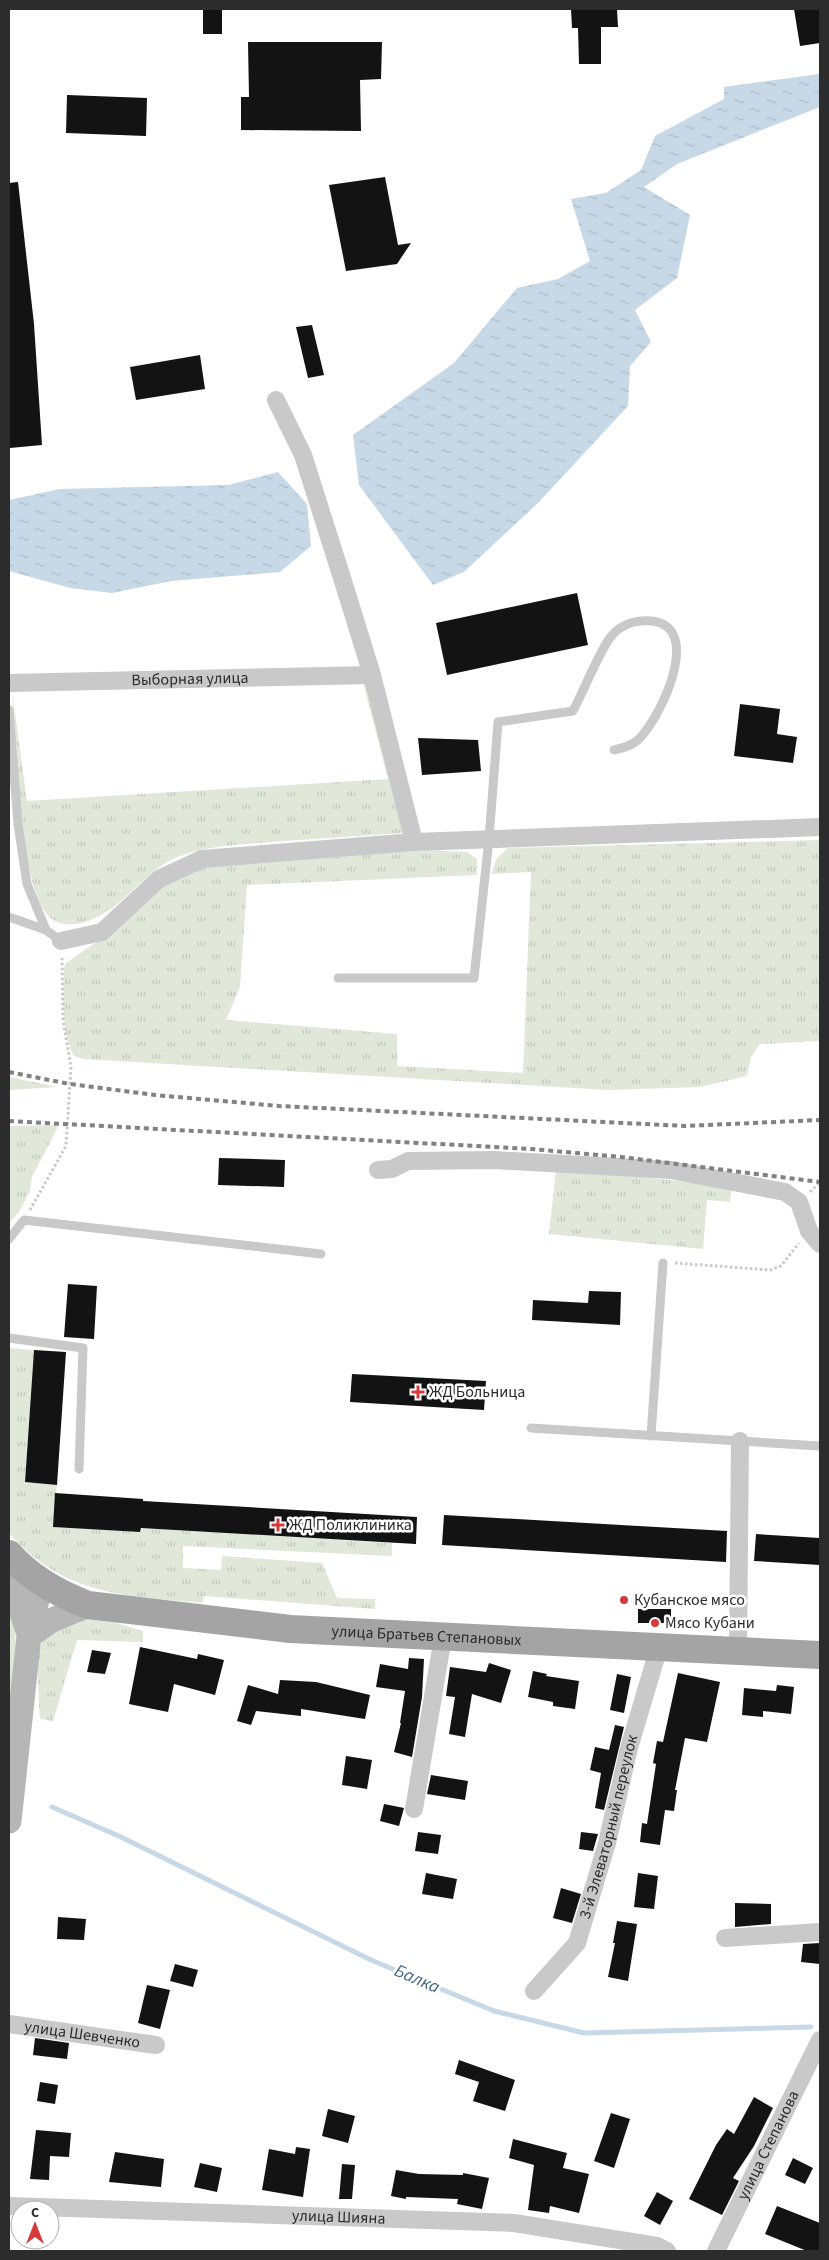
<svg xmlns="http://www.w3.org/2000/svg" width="829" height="2260" font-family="'Source Sans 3',sans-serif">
	<defs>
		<pattern id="grass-tufts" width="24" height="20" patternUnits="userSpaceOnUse" patternTransform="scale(1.25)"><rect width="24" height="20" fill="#e1e8da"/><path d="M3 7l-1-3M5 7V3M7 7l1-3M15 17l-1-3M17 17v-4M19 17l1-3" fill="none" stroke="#c1c7bb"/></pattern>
		<pattern id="water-ripples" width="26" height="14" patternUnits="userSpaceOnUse" patternTransform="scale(1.25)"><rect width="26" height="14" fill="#c7d8e7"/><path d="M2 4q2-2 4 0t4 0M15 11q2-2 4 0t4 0" fill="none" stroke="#abbac6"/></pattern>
	</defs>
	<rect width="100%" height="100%" fill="#fff"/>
	<!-- grass -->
	<path fill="url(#grass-tufts)" d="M 362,678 L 366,679 L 404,830 L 402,833 C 358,836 314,839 270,842 C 240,845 208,845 180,856 C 143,870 123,911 85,922 C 75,925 60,926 52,919 C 18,894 15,735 12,691 L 27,801 L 388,779 Z
		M 820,840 L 820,1041 L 760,1044 L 751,1057 L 747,1076 L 700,1087 L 608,1090 L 83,1059 L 74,1056 C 60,1030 64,996 64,967 L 66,963 L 105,936 L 156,885 L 198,865 L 430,850 L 467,852 L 477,859 L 477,875 L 247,885 L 240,987 L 226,1020 L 397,1034 L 397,1066 L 523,1073 L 531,872 L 491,874 L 497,858 L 508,848 Z
		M 9,1077 L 57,1087 L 9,1090 Z
		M 56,1125 L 57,1129 L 32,1177 L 30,1191 L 19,1212 L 9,1223 L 9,1126 Z
		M 556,1169 L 732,1186 L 730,1202 L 707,1200 L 703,1249 L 549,1234 Z
		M 9,1348 L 34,1350 L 25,1482 L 57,1485 L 53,1527 L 140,1532 L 143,1528 L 392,1543 L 392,1556 L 183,1546 L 183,1568 L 221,1570 L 222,1556 L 322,1563 L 337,1598 L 375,1599 L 375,1609 L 204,1596 L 203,1603 C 126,1596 64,1596 9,1533 Z
		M 9,1600 C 22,1639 13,1682 9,1722 Z
		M 90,1615 L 143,1631 L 143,1642 L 77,1640 L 53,1721 L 40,1719 C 39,1700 33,1647 47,1635 C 58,1626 77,1621 90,1615 Z"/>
	<!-- water -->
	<path fill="url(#water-ripples)" d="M 820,74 L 820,107 L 677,164 L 644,187 L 690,215 L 677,278 L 635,310 L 651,342 L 630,366 L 628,406 L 538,503 L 464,572 L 433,585 L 359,485 L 353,435 L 454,363 L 517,288 L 558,279 L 590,261 L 571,199 L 606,193 L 641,170 L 655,136 L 724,99 L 724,87 Z
		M 278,472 L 307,504 L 311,546 L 280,572 L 171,581 L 112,593 L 70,588 L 9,571 L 9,500 L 60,489 L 228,485 Z"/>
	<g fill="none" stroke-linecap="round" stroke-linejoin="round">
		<!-- stream -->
		<path stroke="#c7d8e7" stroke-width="5" d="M 52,1807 L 121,1837 L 371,1960 L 494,2011 L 584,2033 L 811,2027"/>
	</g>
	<!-- building -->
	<path fill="#131313" d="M 203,9 L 222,9 L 222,34 L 203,34 Z
		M 571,9 L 617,9 L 618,27 L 601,27 L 601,64 L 579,64 L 578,28 L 572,28 Z
		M 794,9 L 820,9 L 820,43 L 800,46 Z
		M 248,42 L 382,42 L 381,79 L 360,80 L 361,131 L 241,130 L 241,97 L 249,97 Z
		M 67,95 L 147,98 L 146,136 L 66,133 Z
		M 385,177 L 398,245 L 411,243 L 397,264 L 346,271 L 329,185 Z
		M 18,182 L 34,324 L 42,445 L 10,448 L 9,183 Z
		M 312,325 L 324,375 L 308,378 L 296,327 Z
		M 200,355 L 205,389 L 136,400 L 130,367 Z
		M 577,593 L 588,645 L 447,675 L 436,623 Z
		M 740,704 L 780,709 L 777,734 L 797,737 L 793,763 L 734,756 Z
		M 418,738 L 478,740 L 481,771 L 422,775 Z
		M 219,1158 L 285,1160 L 284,1187 L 218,1185 Z
		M 68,1284 L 97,1286 L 94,1339 L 64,1337 Z
		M 589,1291 L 621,1292 L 620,1325 L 532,1320 L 533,1300 L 588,1303 Z
		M 34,1350 L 66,1352 L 57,1485 L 25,1482 Z
		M 352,1374 L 486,1381 L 484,1410 L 350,1402 Z
		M 55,1493 L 143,1499 L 143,1501 L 417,1517 L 416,1544 L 141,1528 L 140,1532 L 53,1527 Z
		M 444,1515 L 727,1531 L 726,1562 L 442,1545 Z
		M 756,1534 L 820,1538 L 820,1565 L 754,1561 Z
		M 638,1609 L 671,1609 L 671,1623 L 638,1623 Z
		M 140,1647 L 197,1659 L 198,1654 L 224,1660 L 215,1695 L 174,1684 L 168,1712 L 129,1704 Z
		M 92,1650 L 111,1653 L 105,1674 L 87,1672 Z
		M 409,1658 L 424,1659 L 422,1697 L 412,1757 L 394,1752 L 401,1723 L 400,1723 L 405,1691 L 376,1687 L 380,1664 L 408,1669 Z
		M 489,1663 L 511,1670 L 501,1703 L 472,1694 L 465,1737 L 449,1734 L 455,1697 L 446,1696 L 450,1667 L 486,1672 Z
		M 533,1671 L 547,1674 L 546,1676 L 579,1681 L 575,1709 L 553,1706 L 553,1702 L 528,1697 Z
		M 678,1673 L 720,1682 L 707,1742 L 685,1738 L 675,1790 L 677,1790 L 674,1811 L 665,1810 L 660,1845 L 640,1842 L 642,1823 L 647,1824 L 656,1764 L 653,1763 L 657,1741 L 663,1742 Z
		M 617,1674 L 631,1677 L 624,1713 L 610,1710 Z
		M 280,1680 L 316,1682 L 370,1695 L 365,1719 L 301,1709 L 301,1716 L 256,1711 L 251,1725 L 237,1721 L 248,1685 L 278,1694 Z
		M 777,1685 L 794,1687 L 791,1714 L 763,1711 L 763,1717 L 742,1715 L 744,1688 L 776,1691 Z
		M 615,1725 L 624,1727 L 604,1810 L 595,1808 L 601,1773 L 590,1770 L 595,1747 L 609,1750 Z
		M 346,1756 L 372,1760 L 367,1789 L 342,1785 Z
		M 431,1775 L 468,1781 L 465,1800 L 427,1794 Z
		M 384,1804 L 404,1808 L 399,1826 L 380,1821 Z
		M 418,1832 L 441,1835 L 438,1854 L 415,1851 Z
		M 581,1832 L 598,1834 L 593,1851 L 579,1849 Z
		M 426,1873 L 457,1879 L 453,1899 L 422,1894 Z
		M 638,1873 L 658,1876 L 654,1909 L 634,1907 Z
		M 561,1888 L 581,1894 L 572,1923 L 553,1918 Z
		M 735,1903 L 771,1904 L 771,1924 L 735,1927 Z
		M 58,1917 L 86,1919 L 84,1940 L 57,1939 Z
		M 617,1921 L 637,1924 L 628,1981 L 608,1977 L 615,1943 L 613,1943 Z
		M 820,1943 L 820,1964 L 801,1962 L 803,1944 Z
		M 175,1964 L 198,1970 L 193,1987 L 170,1981 Z
		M 147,1985 L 170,1990 L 160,2029 L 138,2023 Z
		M 35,2038 L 69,2043 L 67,2059 L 33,2055 Z
		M 459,2060 L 515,2080 L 505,2111 L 473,2101 L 479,2082 L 455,2074 Z
		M 40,2082 L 58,2085 L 55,2104 L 37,2101 Z
		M 754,2097 L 773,2108 L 754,2146 L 733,2178 L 739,2181 L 722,2215 L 689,2199 L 716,2145 L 727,2129 L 734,2134 Z
		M 328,2109 L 355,2116 L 348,2143 L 322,2136 Z
		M 611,2113 L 630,2119 L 614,2168 L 594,2161 Z
		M 36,2130 L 71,2133 L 69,2157 L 50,2156 L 49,2180 L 30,2179 Z
		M 513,2139 L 567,2153 L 563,2168 L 589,2174 L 579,2213 L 550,2206 L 549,2213 L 528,2210 L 534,2165 L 509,2158 Z
		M 296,2147 L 310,2149 L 303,2197 L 262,2190 L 269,2149 L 295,2154 Z
		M 115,2152 L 164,2159 L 161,2187 L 109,2182 Z
		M 793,2158 L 813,2168 L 805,2184 L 785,2175 Z
		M 200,2163 L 222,2168 L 217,2192 L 194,2187 Z
		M 342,2164 L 355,2165 L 352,2199 L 339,2199 Z
		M 396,2170 L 419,2174 L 463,2175 L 463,2173 L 489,2178 L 482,2209 L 457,2204 L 458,2199 L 406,2197 L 406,2199 L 391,2196 Z
		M 657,2192 L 673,2201 L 660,2225 L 644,2216 Z
		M 777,2206 L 820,2223 L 820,2251 L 807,2251 L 765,2234 Z"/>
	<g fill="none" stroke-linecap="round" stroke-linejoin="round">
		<!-- path -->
		<path stroke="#c9c9c9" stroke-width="3" stroke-dasharray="2.5 2.5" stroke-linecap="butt" d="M 810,1192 L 820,1182
			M 30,1210 L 66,1146 L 71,1067 L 63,1020 L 62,956
			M 675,1263 L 770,1270 L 781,1266 L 799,1243"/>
		<!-- lane -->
		<path stroke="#c9c9c9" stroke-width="9" d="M 9,710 L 18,824 L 27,884 L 46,930 L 61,941
			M 9,917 L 46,930
			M 338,978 L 474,978 L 489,839 L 498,722 L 573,711 C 585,688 595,661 609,639 C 617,628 629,622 641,621 C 709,615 663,716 638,740 C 631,746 623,748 614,750
			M 9,1239 L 24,1220 L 321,1254
			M 9,1338 L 83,1348 L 79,1469
			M 531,1428 L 820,1446
			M 651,1436 L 663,1263"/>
		<!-- street -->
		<g stroke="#c9c9c9" stroke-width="18">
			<path d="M 276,400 L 303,455 L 343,581 L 372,675 L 414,842"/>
			<path id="s1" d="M 9,683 L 372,675"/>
			<path d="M 61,941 L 102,932 L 159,879 L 202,859 L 414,842 L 820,827"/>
			<path d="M 378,1170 L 392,1169 L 408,1161 L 494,1160 L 671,1170 L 785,1192 L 799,1202 L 809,1231 L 820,1244"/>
			<path d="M 738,1651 L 740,1441"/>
			<path d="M 414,1809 L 443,1637"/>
			<path d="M 725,1938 L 820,1932"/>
			<path id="s2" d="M 534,1991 L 577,1943 L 607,1843 L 629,1748 L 659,1647"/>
			<path id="s3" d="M 9,2024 L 156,2045"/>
			<path id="s4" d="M 9,2206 L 514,2223 L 657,2246 L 667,2251"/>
			<path id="s5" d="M 716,2251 L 820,2040"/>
		</g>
		<!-- secondary -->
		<path stroke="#b6b6b6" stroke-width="25" d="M 9,1574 L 29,1634
			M 29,1636 L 50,1621 L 88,1605
			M 9,1821 L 29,1636 L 41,1581"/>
		<!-- primary -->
		<path stroke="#a4a4a4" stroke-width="28" id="s6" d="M 9,1554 C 29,1577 59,1594 88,1605 L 290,1629 L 820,1655"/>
		<!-- rail -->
		<path stroke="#818181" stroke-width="4" stroke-dasharray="5 4" stroke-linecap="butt" d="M 9,1072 L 70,1084 L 155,1095 L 279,1106 L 685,1126 L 820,1120
			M 9,1121 L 532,1149 L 621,1157 L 820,1182"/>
	</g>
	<!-- markers -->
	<g fill="#d53b3c" stroke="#fff" stroke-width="2">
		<path d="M415.5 1384.5h5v5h5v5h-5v5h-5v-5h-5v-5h5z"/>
		<path d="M275.5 1517.5h5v5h5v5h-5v5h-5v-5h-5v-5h5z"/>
		<circle cx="624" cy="1600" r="5"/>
		<circle cx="655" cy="1623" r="5"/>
	</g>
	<g text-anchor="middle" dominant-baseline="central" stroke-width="5" stroke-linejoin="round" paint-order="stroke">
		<!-- street labels -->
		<g font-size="16" fill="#2c2c2c" stroke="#fff">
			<text stroke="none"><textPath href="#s1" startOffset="181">Выборная улица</textPath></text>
			<text stroke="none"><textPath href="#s6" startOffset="435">улица Братьев Степановых</textPath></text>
			<text stroke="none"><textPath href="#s2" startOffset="185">3-й Элеваторный переулок</textPath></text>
			<text stroke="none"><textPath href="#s3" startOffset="74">улица Шевченко</textPath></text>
			<text stroke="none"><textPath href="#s5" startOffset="118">улица Степанова</textPath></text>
			<text stroke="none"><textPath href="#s4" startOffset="330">улица Шияна</textPath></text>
		</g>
		<!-- poi labels -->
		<g font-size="16" fill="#2c2c2c" stroke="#fff" text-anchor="start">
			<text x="429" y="1392">ЖД Больница</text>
			<text x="289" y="1525">ЖД Поликлиника</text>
			<text x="634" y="1600">Кубанское мясо</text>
			<text x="665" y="1623">Мясо Кубани</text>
		</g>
		<!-- water labels -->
		<g font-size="18" font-style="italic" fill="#426686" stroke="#fff">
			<text transform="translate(417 1979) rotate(23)">Балка</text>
		</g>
	</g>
	<!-- border -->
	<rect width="829" height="2260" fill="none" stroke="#2c2c2c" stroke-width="20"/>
	<!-- north arrow -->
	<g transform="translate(35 2225)"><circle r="24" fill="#ffffff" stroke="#ababab"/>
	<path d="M0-4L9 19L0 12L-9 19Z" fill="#d53b3c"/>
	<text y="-8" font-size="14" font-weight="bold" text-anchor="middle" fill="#2c2c2c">С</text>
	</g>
</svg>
